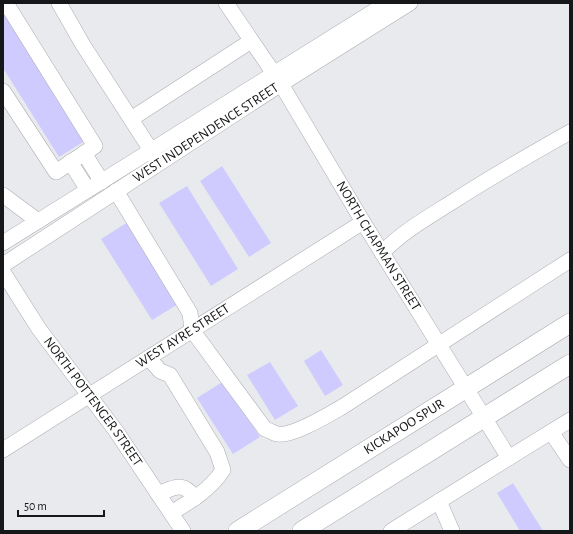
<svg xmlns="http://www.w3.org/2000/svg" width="573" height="534" font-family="'Alegreya Sans',sans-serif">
	<rect width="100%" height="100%" fill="#e8eaee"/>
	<!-- building -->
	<path fill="#cfcbfe" d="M 8,12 L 88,139 L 59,157 L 3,68 L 3,15 Z
		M 222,166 L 271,243 L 249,257 L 200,181 Z
		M 187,186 L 238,269 L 211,286 L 159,203 Z
		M 128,222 L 180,303 L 152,320 L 101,239 Z
		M 321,350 L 343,385 L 325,396 L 304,361 Z
		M 270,362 L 298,406 L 275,420 L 247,375 Z
		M 224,381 L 260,437 L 233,454 L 197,398 Z
		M 513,483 L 543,531 L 520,531 L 497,493 Z"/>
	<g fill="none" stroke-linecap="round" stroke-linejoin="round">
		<!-- minor casing -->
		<g stroke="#aaacb0" stroke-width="16">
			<g id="minor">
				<path d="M 59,3 L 83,45 L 156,158"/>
				<path id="s1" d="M 226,3 L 281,84 L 363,222 L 509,458"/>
				<path d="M 3,91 L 56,172 L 95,146 L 6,3"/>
				<path d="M 131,119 L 251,41"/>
				<path d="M 84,153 L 102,182"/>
				<path d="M 70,162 L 88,190"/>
				<path d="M 116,191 L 190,313 L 192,330 L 265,429 C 269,430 273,433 277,434 C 292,437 328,415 342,407 L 570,260"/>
				<path d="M 3,195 L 38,221"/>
				<path d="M 3,243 L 387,3"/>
				<path d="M 382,253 C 401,233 425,219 449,204 C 488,179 529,155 570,132"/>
				<path id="s2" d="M 3,265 L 281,84 L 410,3"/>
				<path id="s3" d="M 3,272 L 39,329 L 116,431 L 183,531"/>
				<path d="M 149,358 L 160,371 L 170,375 L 217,452 L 223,470 C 210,490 191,501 171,513"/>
				<path d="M 551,432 L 570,460"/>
				<path id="s4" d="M 3,450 L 363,222"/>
				<path d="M 158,494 C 175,487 183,481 195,498"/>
				<path d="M 439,501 L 452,531"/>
				<path d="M 391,531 L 570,420"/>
			</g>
		</g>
		<!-- major casing -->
		<g stroke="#aaacb0" stroke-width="20">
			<g id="major">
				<path id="s5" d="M 238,531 L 570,323"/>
				<path d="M 302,531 L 570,364"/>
			</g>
		</g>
		<!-- minor -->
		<use href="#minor" stroke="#fff" stroke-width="15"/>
		<!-- major -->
		<use href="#major" stroke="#fff" stroke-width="19"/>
	</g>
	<g text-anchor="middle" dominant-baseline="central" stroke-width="3" stroke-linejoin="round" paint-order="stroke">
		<!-- street labels -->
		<g font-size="14" fill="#161719" stroke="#e8eaee">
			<text stroke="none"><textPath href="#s2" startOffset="242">WEST INDEPENDENCE STREET</textPath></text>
			<text stroke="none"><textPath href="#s1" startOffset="287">NORTH CHAPMAN STREET</textPath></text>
			<text stroke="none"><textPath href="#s4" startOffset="213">WEST AYRE STREET</textPath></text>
			<text stroke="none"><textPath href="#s3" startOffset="158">NORTH POTTENGER STREET</textPath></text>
			<text stroke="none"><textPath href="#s5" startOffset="196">KICKAPOO SPUR</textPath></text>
		</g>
	</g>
	<!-- border -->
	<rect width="573" height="534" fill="none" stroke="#161719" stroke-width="8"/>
	<!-- scale -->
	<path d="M18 510v6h86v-6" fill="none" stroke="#161719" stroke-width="2"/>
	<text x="24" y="510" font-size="12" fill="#161719" stroke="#e8eaee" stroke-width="3" paint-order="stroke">50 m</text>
</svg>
